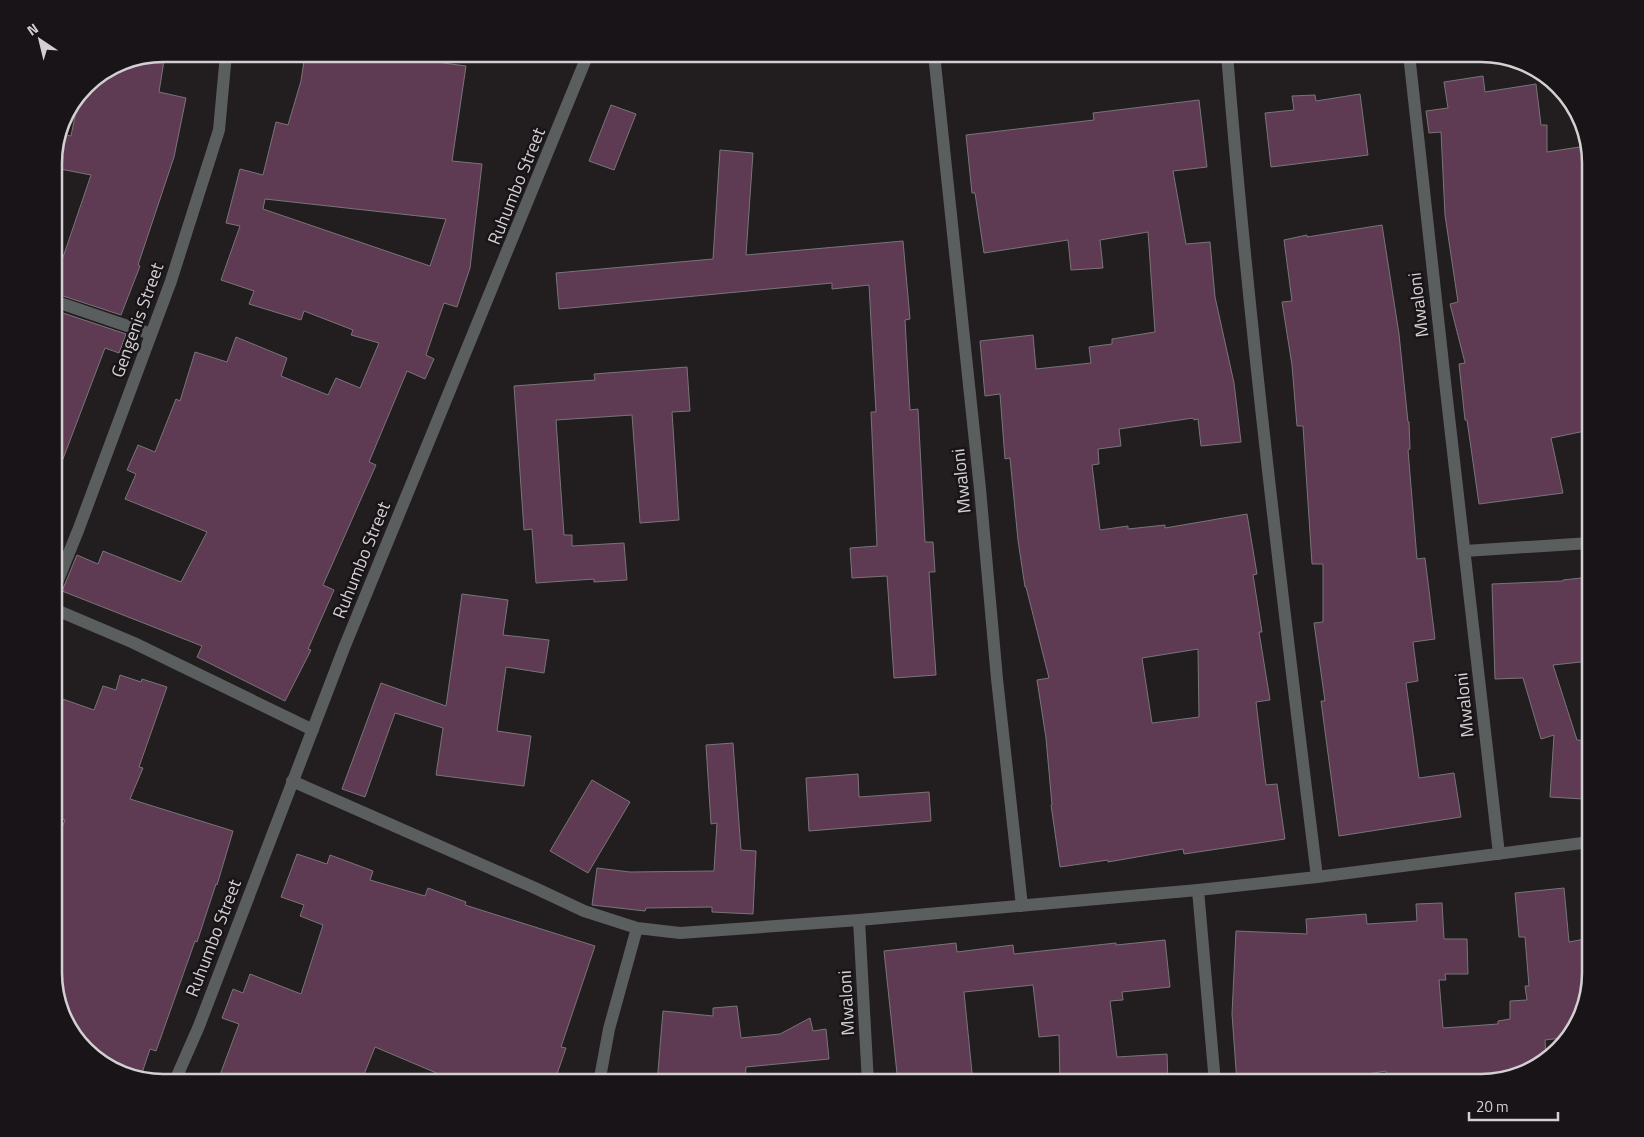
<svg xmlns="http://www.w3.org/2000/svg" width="1644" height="1137" font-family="'Titillium Web',sans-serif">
	<rect width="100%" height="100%" fill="#221e20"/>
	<!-- building -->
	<path fill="#5f3b53" stroke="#797477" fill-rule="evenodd" d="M 165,54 L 159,92 L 186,98 L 174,157 L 138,265 L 140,266 L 121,315 L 54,293 L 54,267 L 59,269 L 91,175 L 55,168 L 62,134 L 71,136 L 79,96 L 86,86 L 122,62 Z
		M 305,54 L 377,54 L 466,66 L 452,161 L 482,164 L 470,268 L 457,307 L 444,303 L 426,355 L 434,359 L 425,379 L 407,371 L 369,462 L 376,465 L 323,585 L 334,590 L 308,649 L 311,650 L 285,701 L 197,657 L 202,646 L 62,591 L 77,555 L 98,564 L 103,551 L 181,582 L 207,532 L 125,499 L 136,474 L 127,470 L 138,445 L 155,452 L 176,399 L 180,401 L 195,352 L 227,362 L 236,337 L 287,358 L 281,376 L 328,395 L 336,378 L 360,388 L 379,343 L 351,335 L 353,330 L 304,311 L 301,320 L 249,304 L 254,291 L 221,280 L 240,226 L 226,223 L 240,169 L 263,175 L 276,122 L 288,125 L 301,81 ZM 265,199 L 446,219 L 430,266 L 263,209 Z
		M 1483,76 L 1485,92 L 1536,84 L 1541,125 L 1547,125 L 1547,152 L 1586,146 L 1590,163 L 1590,430 L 1551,438 L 1563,493 L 1479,504 L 1467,420 L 1465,420 L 1459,364 L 1465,363 L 1450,304 L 1458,302 L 1445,215 L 1441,132 L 1429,133 L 1426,111 L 1448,108 L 1444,82 Z
		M 1360,94 L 1368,155 L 1271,167 L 1265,113 L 1294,110 L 1292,96 L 1315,95 L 1316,101 Z
		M 1199,100 L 1207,167 L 1173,171 L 1186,244 L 1210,242 L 1215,297 L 1234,383 L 1241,442 L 1201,446 L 1198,419 L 1194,420 L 1193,418 L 1119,429 L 1121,446 L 1098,449 L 1099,464 L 1092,465 L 1100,530 L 1128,526 L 1128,529 L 1165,525 L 1165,528 L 1247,514 L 1257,574 L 1253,575 L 1262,632 L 1259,632 L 1270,700 L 1256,702 L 1266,785 L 1277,784 L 1285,839 L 1184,854 L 1183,849 L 1108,862 L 1108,860 L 1060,867 L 1051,805 L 1052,805 L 1046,738 L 1037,680 L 1049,678 L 1026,587 L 1025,587 L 1018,540 L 1010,458 L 1005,459 L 1000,394 L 985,396 L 980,341 L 1033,335 L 1036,369 L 1091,363 L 1089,347 L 1112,344 L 1112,339 L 1155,332 L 1148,232 L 1100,240 L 1103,268 L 1071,270 L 1068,240 L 984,253 L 975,193 L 972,193 L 966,135 L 1094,120 L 1093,113 ZM 1198,649 L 1199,717 L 1152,723 L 1142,658 Z
		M 611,105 L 636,114 L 614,170 L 589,161 Z
		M 720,150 L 753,153 L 746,255 L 903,241 L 910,319 L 905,320 L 910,410 L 918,409 L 925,542 L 933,542 L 935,572 L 929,572 L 936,675 L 894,678 L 887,576 L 852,578 L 850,548 L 877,546 L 871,412 L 876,412 L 869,285 L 832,289 L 832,283 L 559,309 L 556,273 L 713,259 Z
		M 1382,225 L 1399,334 L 1408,422 L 1409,422 L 1410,449 L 1408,450 L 1417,559 L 1425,558 L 1435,639 L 1413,642 L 1418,681 L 1406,683 L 1419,778 L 1454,773 L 1461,817 L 1339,836 L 1321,701 L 1325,701 L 1314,623 L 1323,622 L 1323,564 L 1312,564 L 1303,426 L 1297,426 L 1292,365 L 1282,302 L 1292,301 L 1284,240 L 1307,235 L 1307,237 Z
		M 54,310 L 126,334 L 119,353 L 105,348 L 55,480 L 54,479 L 54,353 L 61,332 L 54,329 Z
		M 687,367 L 690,411 L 672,412 L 679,520 L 640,523 L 632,415 L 556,420 L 564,535 L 572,535 L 572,546 L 624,543 L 627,580 L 594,582 L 594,579 L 536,583 L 532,529 L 524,530 L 514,386 L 595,380 L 594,374 Z
		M 1590,577 L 1590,661 L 1553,665 L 1577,740 L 1590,741 L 1590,786 L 1584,785 L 1583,799 L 1550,797 L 1554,735 L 1541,739 L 1523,678 L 1495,679 L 1492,584 L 1563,581 L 1563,580 Z
		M 462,594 L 508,600 L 503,635 L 549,640 L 544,673 L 506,667 L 497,731 L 531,736 L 524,786 L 436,775 L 443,728 L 395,713 L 365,797 L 342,789 L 381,683 L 446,706 Z
		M 120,675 L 141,682 L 142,679 L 167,687 L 139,767 L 143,768 L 130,799 L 233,831 L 217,885 L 216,884 L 197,942 L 195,941 L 156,1051 L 150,1049 L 141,1076 L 102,1065 L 68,1028 L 54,980 L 54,849 L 65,820 L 54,816 L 54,696 L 94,710 L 103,686 L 116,690 Z
		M 733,743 L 741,850 L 756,851 L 753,914 L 712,912 L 712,907 L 646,908 L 645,911 L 592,905 L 597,868 L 630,872 L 714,871 L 717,823 L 711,824 L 706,745 Z
		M 858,774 L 859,797 L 929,792 L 931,821 L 809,831 L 806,778 Z
		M 592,780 L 630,802 L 588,873 L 550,851 Z
		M 297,854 L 327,864 L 330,855 L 373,871 L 370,880 L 425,896 L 428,888 L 466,902 L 465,905 L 595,946 L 561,1047 L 566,1048 L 556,1077 L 551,1076 L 549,1083 L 460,1083 L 375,1047 L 361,1082 L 339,1074 L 337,1083 L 217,1083 L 239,1024 L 222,1018 L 233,989 L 243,993 L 250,974 L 301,994 L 323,925 L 300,916 L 304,905 L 281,897 Z
		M 1564,888 L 1569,942 L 1590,938 L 1590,974 L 1572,1035 L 1569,1037 L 1545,1040 L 1546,1057 L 1531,1070 L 1453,1077 L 1454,1083 L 1424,1083 L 1424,1075 L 1387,1079 L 1386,1071 L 1313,1083 L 1237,1083 L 1232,1014 L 1236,931 L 1307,934 L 1306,919 L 1366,914 L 1367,924 L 1417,921 L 1416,904 L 1442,903 L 1444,939 L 1467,939 L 1468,974 L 1445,974 L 1446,980 L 1439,980 L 1443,1028 L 1498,1024 L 1498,1021 L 1510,1019 L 1510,1001 L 1527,1000 L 1525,986 L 1529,986 L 1525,937 L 1519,937 L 1515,893 Z
		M 1165,940 L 1170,987 L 1122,992 L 1123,1000 L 1110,1001 L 1117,1057 L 1167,1054 L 1168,1083 L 1060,1083 L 1059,1035 L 1039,1037 L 1033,985 L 964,992 L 973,1083 L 898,1083 L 884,951 L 956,943 L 957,952 L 1013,945 L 1014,954 L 1116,943 L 1116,945 Z
		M 737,1006 L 741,1038 L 780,1034 L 810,1018 L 813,1031 L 826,1029 L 829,1059 L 746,1067 L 745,1083 L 657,1083 L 663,1011 L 713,1016 L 713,1008 Z"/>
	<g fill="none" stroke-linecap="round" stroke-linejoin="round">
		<!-- service -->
		<path stroke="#5b5e5e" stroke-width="12" d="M 1198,890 L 1215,1083"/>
		<!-- minor -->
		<path stroke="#5b5e5e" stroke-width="12" d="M 934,54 L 980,489 L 997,679 L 1022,906
			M 1227,54 C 1249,329 1283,603 1317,877
			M 1409,54 C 1437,321 1469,587 1499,854
			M 54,301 L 151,334
			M 1465,551 L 1590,543
			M 54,609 L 134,643 L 313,730
			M 292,781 L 535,888 L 584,911 L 637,928 L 680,933 L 859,920 L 1198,890 L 1317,877 L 1590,842
			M 859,920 L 868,1083
			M 176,1077 L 189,1083
			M 174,1083 L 199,1026 L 344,648 L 588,54
			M 599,1083 L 609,1029 L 637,928"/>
		<!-- tertiary -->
		<path stroke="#5b5e5e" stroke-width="12" d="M 54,590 L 79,528 L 171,281 L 219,130 L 226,54"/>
	</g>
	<g text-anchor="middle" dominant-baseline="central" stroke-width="5" stroke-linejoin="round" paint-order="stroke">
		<!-- street labels -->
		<g font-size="18" fill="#d3d0d2" stroke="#181417">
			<text transform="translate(516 186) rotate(-68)">Ruhumbo Street</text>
			<text transform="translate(1418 305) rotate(-97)">Mwaloni</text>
			<text transform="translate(137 320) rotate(-70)">Gengenis Street</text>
			<text transform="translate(961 481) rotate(-96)">Mwaloni</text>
			<text transform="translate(361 560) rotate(-68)">Ruhumbo Street</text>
			<text transform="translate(1464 705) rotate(-96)">Mwaloni</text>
			<text transform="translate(213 938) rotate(-69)">Ruhumbo Street</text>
			<text transform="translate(846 1003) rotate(-93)">Mwaloni</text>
		</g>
	</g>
	<!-- crop -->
	<path d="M0 0H1644V1137H0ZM163 62H1481A101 101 0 0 1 1582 163V973A101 101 0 0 1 1481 1074H163A101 101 0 0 1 62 973V163A101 101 0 0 1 163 62Z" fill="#181417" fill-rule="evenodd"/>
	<path fill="none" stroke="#d3d0d2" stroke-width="2.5" d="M163 62H1481A101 101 0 0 1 1582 163V973A101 101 0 0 1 1481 1074H163A101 101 0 0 1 62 973V163A101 101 0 0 1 163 62Z"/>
	<!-- north arrow -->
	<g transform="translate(40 40) rotate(325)" stroke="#181417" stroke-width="4" paint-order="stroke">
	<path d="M0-4L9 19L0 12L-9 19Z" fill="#d3d0d2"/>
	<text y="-8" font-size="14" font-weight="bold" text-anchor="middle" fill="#d3d0d2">N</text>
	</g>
	<!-- scale -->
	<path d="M1469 1112v8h89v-8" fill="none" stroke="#d3d0d2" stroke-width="2.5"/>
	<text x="1476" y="1112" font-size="15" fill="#d3d0d2" stroke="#181417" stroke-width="4" paint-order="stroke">20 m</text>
</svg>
